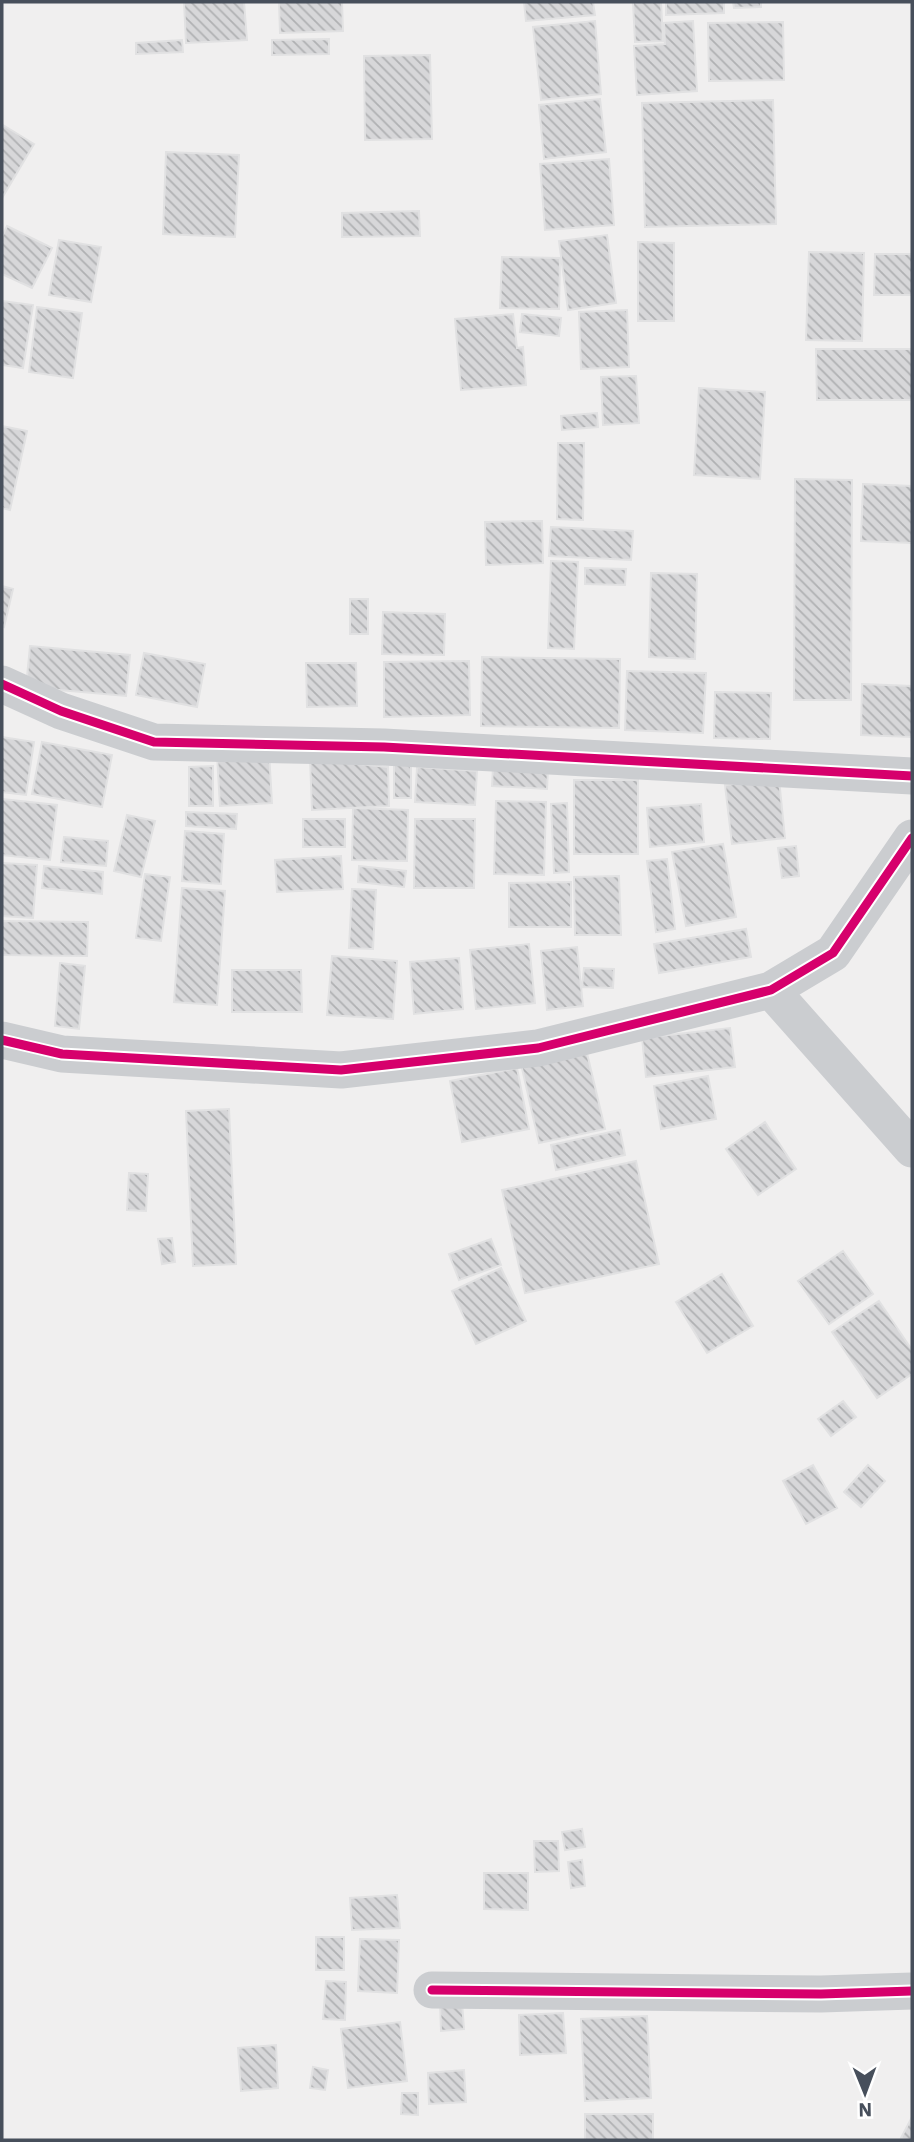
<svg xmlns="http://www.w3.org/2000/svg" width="914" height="2142" font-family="'IBM Plex Sans',sans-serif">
	<defs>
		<pattern id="building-back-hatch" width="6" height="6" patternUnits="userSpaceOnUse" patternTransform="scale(1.75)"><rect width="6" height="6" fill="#d7d7d9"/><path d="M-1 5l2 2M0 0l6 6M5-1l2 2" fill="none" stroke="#b0b1b3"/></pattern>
	</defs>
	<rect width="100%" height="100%" fill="#f0efef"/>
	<!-- building -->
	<path fill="url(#building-back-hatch)" stroke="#e1e1e2" stroke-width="2" d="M 184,2 L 244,2 L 247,40 L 186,43 Z
		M 279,2 L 342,2 L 343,31 L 280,33 Z
		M 524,2 L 593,2 L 595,15 L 526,21 Z
		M 633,2 L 661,2 L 663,41 L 635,42 Z
		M 666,2 L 724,2 L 724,13 L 666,15 Z
		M 733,2 L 761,2 L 761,7 L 734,8 Z
		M 595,21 L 601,94 L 541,100 L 533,27 Z
		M 693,21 L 697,91 L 637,95 L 634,46 L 665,44 L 664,23 Z
		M 783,22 L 784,80 L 709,81 L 708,23 Z
		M 329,39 L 329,54 L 272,55 L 272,40 Z
		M 182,40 L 183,52 L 136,54 L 136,43 Z
		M 430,55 L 432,139 L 365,140 L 364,56 Z
		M 600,99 L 606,152 L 544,159 L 539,105 Z
		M 773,100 L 776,224 L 645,227 L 642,103 Z
		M 3,125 L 34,144 L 2,198 L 2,127 Z
		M 166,152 L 239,155 L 235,237 L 163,234 Z
		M 609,159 L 614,225 L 545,230 L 540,164 Z
		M 419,211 L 420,236 L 342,237 L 342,213 Z
		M 7,226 L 52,248 L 32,288 L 2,274 L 2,237 Z
		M 607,235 L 616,303 L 568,310 L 559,241 Z
		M 59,240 L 101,247 L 91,302 L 49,295 Z
		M 638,242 L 674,243 L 674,321 L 638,321 Z
		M 809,252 L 864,253 L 862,341 L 806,340 Z
		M 875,254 L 912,254 L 912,295 L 874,295 Z
		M 502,257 L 560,258 L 559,309 L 500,308 Z
		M 2,301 L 33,305 L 23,368 L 2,365 Z
		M 37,307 L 82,313 L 73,378 L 29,372 Z
		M 627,310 L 629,367 L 581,369 L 579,312 Z
		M 513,314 L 517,348 L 523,347 L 526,385 L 461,390 L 455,319 Z
		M 522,314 L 561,318 L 559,336 L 520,332 Z
		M 816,349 L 912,349 L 912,400 L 817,400 Z
		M 636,376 L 639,423 L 603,425 L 601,377 Z
		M 699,388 L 765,392 L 760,479 L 694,475 Z
		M 597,413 L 598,427 L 562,430 L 561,416 Z
		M 2,426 L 27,431 L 10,510 L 2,508 Z
		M 558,443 L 584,443 L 583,520 L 557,519 Z
		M 795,479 L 852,480 L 851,700 L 794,700 Z
		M 863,484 L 912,486 L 912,543 L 861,541 Z
		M 542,521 L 543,563 L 486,565 L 485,522 Z
		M 551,527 L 633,531 L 631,560 L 549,556 Z
		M 551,561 L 578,562 L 574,649 L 548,648 Z
		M 585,568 L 626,569 L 625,585 L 585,584 Z
		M 651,573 L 697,574 L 695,659 L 649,657 Z
		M 2,586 L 13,589 L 4,627 L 2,626 Z
		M 350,599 L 368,599 L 368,634 L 350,634 Z
		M 383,612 L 445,614 L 444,655 L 382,654 Z
		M 30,646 L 130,655 L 126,696 L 26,687 Z
		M 144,653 L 205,664 L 197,707 L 136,695 Z
		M 482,657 L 620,659 L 619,728 L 481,726 Z
		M 469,661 L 470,715 L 384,717 L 384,662 Z
		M 306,663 L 356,663 L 357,706 L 307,707 Z
		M 627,671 L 706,673 L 703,733 L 625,730 Z
		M 862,684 L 912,686 L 912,737 L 861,735 Z
		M 715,692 L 771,693 L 770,739 L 714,738 Z
		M 2,737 L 34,742 L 26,795 L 2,792 Z
		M 42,742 L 112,755 L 102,807 L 32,794 Z
		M 269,752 L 272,803 L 220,806 L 217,755 Z
		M 394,756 L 411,756 L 411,798 L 394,798 Z
		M 310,759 L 388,767 L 389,806 L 312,810 Z
		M 213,766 L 213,806 L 189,806 L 189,767 Z
		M 417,767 L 477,771 L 475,805 L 415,802 Z
		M 493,767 L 548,770 L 547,789 L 492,786 Z
		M 779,779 L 785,838 L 732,844 L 725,785 Z
		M 574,780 L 638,780 L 638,854 L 574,854 Z
		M 2,799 L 57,805 L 50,860 L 2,855 Z
		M 496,801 L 546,802 L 544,875 L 494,874 Z
		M 567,803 L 569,872 L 554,873 L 551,804 Z
		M 701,804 L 704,842 L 650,847 L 647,808 Z
		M 353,808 L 408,810 L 407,861 L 352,860 Z
		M 186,812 L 237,814 L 236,829 L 186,826 Z
		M 127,815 L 155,821 L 141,877 L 114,871 Z
		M 303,819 L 345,819 L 345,847 L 303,847 Z
		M 415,819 L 475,819 L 474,888 L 414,888 Z
		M 185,831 L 224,834 L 221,884 L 182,881 Z
		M 64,837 L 108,841 L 106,866 L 61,862 Z
		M 723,844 L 736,917 L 686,926 L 672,852 Z
		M 796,846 L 799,876 L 782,878 L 778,848 Z
		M 341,856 L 343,889 L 277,892 L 275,860 Z
		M 667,859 L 675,929 L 656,932 L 647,861 Z
		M 2,863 L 37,865 L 33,918 L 2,916 Z
		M 44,866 L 103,872 L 102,894 L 42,888 Z
		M 359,866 L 406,871 L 404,887 L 358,882 Z
		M 145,874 L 170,877 L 161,941 L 136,938 Z
		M 619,876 L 621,935 L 575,935 L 574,877 Z
		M 571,882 L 571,927 L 509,927 L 509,883 Z
		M 182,888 L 225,891 L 217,1005 L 174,1002 Z
		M 352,889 L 376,890 L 373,949 L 349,948 Z
		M 2,921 L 88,922 L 87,956 L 2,955 Z
		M 746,929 L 751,957 L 659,973 L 654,944 Z
		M 529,944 L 535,1003 L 476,1009 L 470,950 Z
		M 577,947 L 583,1006 L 547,1010 L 541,951 Z
		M 332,956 L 397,961 L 393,1019 L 327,1015 Z
		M 459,958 L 463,1009 L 414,1014 L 410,962 Z
		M 60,963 L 85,966 L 79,1029 L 55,1026 Z
		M 584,968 L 614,969 L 613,988 L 582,987 Z
		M 232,970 L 301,970 L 302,1012 L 232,1012 Z
		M 730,1028 L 735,1067 L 646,1077 L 642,1038 Z
		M 586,1049 L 605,1129 L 539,1143 L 521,1064 Z
		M 517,1068 L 529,1129 L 462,1142 L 450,1081 Z
		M 708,1076 L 716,1119 L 661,1129 L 654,1086 Z
		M 229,1109 L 236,1264 L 193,1266 L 186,1111 Z
		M 765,1122 L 796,1169 L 758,1195 L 726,1149 Z
		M 620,1130 L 625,1155 L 556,1170 L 551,1145 Z
		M 636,1161 L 659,1264 L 525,1293 L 502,1190 Z
		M 129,1173 L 148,1174 L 146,1211 L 127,1210 Z
		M 172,1238 L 175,1262 L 162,1264 L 158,1239 Z
		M 491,1239 L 501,1265 L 459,1280 L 449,1254 Z
		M 843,1251 L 873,1294 L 829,1324 L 798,1281 Z
		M 501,1268 L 526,1321 L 476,1344 L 452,1291 Z
		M 722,1274 L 753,1326 L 707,1353 L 676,1302 Z
		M 879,1301 L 912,1350 L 912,1374 L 877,1398 L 832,1332 Z
		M 843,1401 L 856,1417 L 831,1436 L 818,1419 Z
		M 813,1465 L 837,1508 L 806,1524 L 783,1481 Z
		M 868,1465 L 885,1481 L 861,1507 L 844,1492 Z
		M 582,1829 L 585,1847 L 565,1850 L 562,1832 Z
		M 534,1841 L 558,1841 L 559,1871 L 535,1872 Z
		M 582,1860 L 585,1886 L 571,1888 L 568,1862 Z
		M 484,1873 L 528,1873 L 528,1910 L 484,1909 Z
		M 397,1895 L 400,1928 L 352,1930 L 350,1898 Z
		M 316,1937 L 344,1937 L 344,1970 L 316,1970 Z
		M 360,1939 L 399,1940 L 397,1993 L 358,1991 Z
		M 326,1981 L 346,1982 L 345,2020 L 323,2019 Z
		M 440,2002 L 462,2002 L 464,2029 L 441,2031 Z
		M 563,2013 L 566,2053 L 520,2055 L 519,2015 Z
		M 647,2016 L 651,2098 L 585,2101 L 581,2019 Z
		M 400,2022 L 407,2081 L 348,2088 L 341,2029 Z
		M 276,2045 L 278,2088 L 241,2091 L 238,2048 Z
		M 313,2067 L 328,2070 L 325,2090 L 310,2088 Z
		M 464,2070 L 466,2102 L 429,2104 L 428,2073 Z
		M 402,2093 L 418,2093 L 418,2115 L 401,2114 Z
		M 585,2114 L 653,2114 L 653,2140 L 585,2140 Z
		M 912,2117 L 912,2140 L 906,2140 L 901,2138 Z"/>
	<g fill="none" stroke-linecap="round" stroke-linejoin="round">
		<!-- minor -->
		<path stroke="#cbcdd0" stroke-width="37" d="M 2,684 L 61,711 L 154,742 L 384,747 L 912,776
			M 771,990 L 912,1149
			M 2,1040 L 62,1054 L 341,1070 L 538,1048 L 771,990 L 833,953 L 912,838
			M 432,1990 L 821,1994 L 912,1991"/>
		<!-- cycleway casing -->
		<g stroke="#fff" stroke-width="13">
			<path id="cycleway" d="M 2,684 L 61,711 L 154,742 L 384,747 L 912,776
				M 2,1040 L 62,1054 L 341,1070 L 538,1048 L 771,990 L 833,953 L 912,838
				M 432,1990 L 821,1994 L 912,1991"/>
		</g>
		<!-- cycleway -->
		<use href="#cycleway" stroke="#d6006c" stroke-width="9"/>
	</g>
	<!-- border -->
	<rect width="914" height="2142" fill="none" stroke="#474f5b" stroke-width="7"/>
	<!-- north arrow -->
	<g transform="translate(865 2093) rotate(179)" stroke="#ffffff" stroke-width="5" paint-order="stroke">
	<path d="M0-5L12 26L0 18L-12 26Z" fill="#474f5b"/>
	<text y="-10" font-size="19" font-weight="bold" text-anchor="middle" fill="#474f5b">N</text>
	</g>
</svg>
